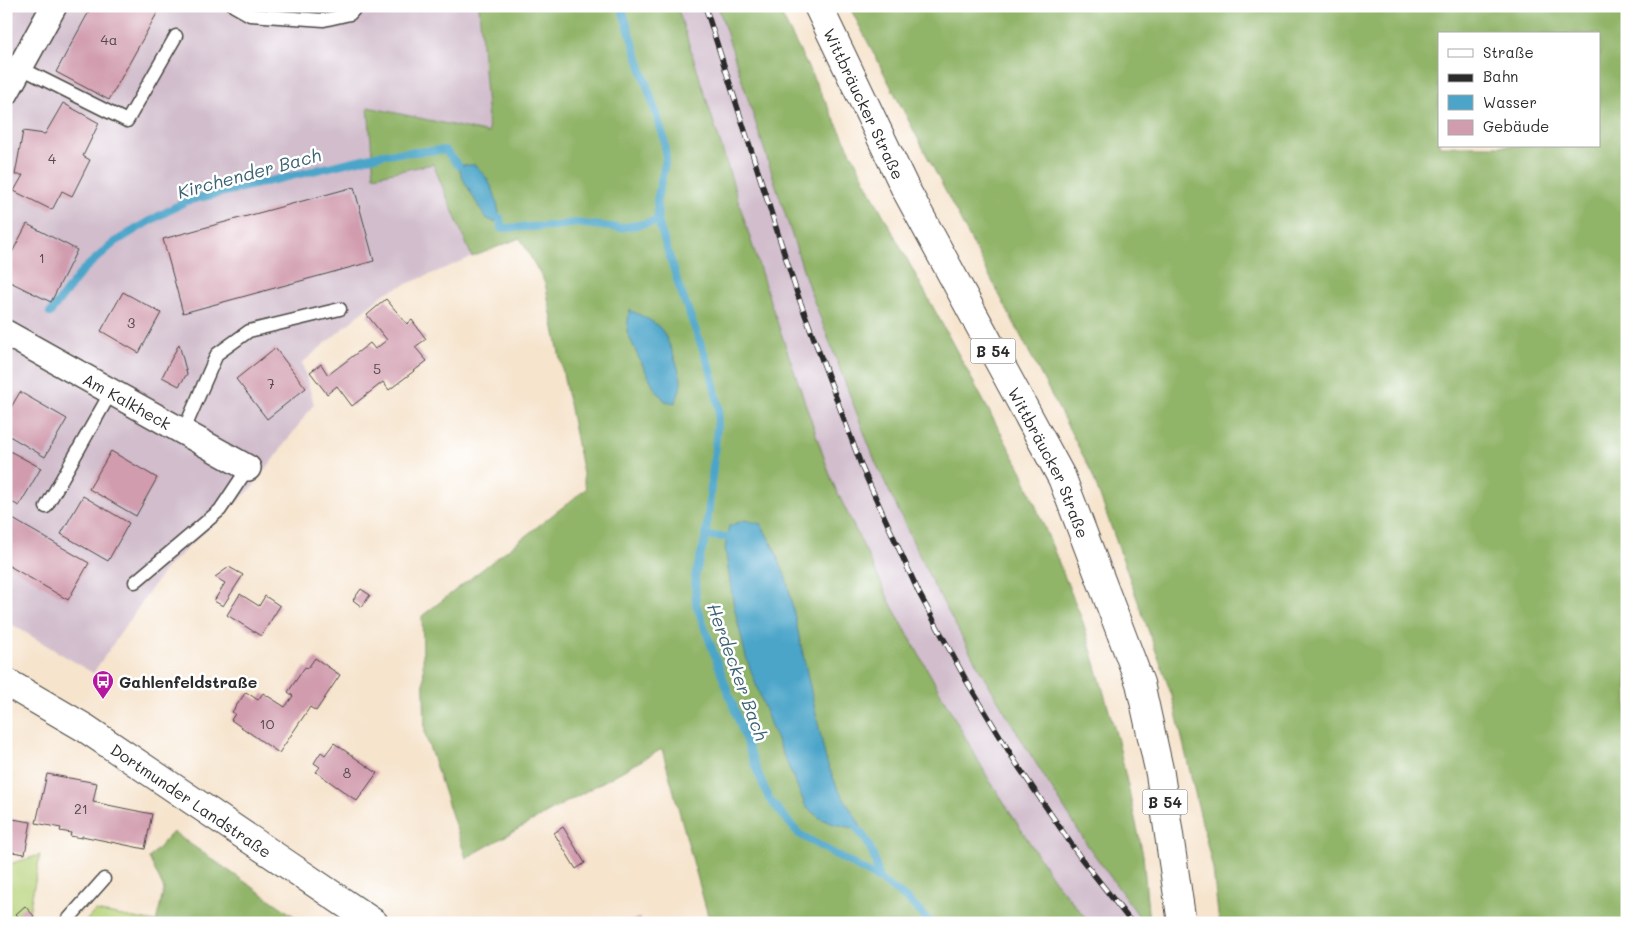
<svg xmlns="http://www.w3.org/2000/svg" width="1633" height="929" font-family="Mali,sans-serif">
	<rect width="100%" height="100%" fill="#fff"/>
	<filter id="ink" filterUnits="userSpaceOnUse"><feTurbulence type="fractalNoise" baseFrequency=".02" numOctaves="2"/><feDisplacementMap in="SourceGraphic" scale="10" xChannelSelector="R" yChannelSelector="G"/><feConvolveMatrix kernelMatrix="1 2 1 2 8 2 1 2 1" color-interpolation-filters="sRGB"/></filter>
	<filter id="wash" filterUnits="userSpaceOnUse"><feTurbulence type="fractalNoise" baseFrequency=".0096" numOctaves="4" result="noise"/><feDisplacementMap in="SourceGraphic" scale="20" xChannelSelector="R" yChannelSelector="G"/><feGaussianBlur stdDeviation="1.12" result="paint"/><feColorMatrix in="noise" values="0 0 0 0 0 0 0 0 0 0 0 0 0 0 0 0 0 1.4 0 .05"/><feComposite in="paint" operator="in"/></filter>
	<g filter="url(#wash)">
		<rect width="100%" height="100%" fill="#f6e4cd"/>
		<!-- industrial -->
		<path fill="#d1bdcc" d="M 6,6 L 479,6 L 489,133 L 368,107 L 433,163 L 472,257 L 385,293 L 302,363 L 314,404 L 252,488 L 165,569 L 93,673 L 6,621 Z
			M 677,6 L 718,6 L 809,288 L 875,461 L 933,584 L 979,668 L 1027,749 L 1088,846 L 1144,923 L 1090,923 L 1053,879 L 988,778 L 892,606 L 832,481 L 770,301 Z"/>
		<!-- green -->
		<path fill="#b6d278" stroke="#707e52" d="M 40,855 L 27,923 L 6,923 L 6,865 Z
			M 95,911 L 156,922 L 159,923 L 84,923 Z"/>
		<!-- forest -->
		<path fill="#90b468" stroke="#5e704a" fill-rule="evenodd" d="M 479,6 L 677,6 L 770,301 L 832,481 L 892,606 L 988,778 L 1053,879 L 1090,923 L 710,923 L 662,749 L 466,858 L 425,734 L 422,616 L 586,489 L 545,283 L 520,238 L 472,257 L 433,164 L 374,176 L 368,107 L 489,133 Z
			M 718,6 L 777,6 L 873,196 L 1022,472 L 1083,622 L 1118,741 L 1143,855 L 1149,923 L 1144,923 L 1088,846 L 1027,749 L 979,668 L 933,584 L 875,461 L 809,288 Z
			M 849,6 L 1627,6 L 1627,923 L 1219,923 L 1213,869 L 1172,696 L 1091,471 ZM 1439,34 L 1599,34 L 1599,146 L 1439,146 Z
			M 173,832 L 294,916 L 304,923 L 156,922 L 164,889 L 149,858 Z"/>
		<!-- water -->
		<path fill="#4ca5c9" stroke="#3c687a" d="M 458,165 L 475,165 C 492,181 496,195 500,218 L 494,222 L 486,218 L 483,214 L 463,179 Z
			M 629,310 C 640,315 650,319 659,327 C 667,334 680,370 681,381 C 681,389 678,396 675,403 L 665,401 L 655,389 L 639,358 L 627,332 Z
			M 745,520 L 761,524 L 775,550 L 787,581 L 826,760 L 838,789 L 861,826 L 852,828 L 834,824 L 821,819 L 806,807 L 772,729 L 746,657 L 733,602 L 725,548 L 729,526 Z"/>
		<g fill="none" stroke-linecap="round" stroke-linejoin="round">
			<!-- stream -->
			<path stroke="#4ca5c9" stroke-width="8" d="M 621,6 L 664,138 L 666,159 L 657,200 L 658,221 L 680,289 L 711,371 L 719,408 L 706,536 L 695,576 L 696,604 L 754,763 L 769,799 L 799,834 L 879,879 L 907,899 L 931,923
				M 500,218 L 501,228 L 556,226 L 574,223 L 621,228 L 658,221
				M 50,313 L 83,270 L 115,242 L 146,223 L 186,201 L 384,154 L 445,150 L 458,165
				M 706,536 L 727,537
				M 856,827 C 871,844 875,857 879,879"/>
		</g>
		<g id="blocks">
			<!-- building -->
			<path fill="#d19cae" d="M 92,6 L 161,6 L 109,100 L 56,72 Z
				M 63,103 L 99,123 L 83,156 L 90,160 L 72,196 L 62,191 L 52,210 L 14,191 L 23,175 L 15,175 L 23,131 L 45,134 Z
				M 354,187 L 374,261 L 183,313 L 163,239 Z
				M 27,224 L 77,250 L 51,302 L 6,280 L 6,264 Z
				M 123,292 L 161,313 L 139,353 L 101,331 Z
				M 386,299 L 407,324 L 412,320 L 426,339 L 415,347 L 427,361 L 389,390 L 383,382 L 352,406 L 337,386 L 327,394 L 310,372 L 321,364 L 328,375 L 370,343 L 375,349 L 387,340 L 367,315 Z
				M 179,344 L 187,374 L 179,386 L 162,377 Z
				M 275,348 L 306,388 L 267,419 L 236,379 Z
				M 20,392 L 67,419 L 45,457 L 6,434 L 6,416 Z
				M 6,449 L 41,468 L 19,506 L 6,499 Z
				M 111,451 L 157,478 L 136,516 L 89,489 Z
				M 83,496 L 129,523 L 108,561 L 61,534 Z
				M 6,515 L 89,563 L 68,600 L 6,564 Z
				M 229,567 L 243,575 L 223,606 L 214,601 L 225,583 L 215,577 Z
				M 361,589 L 370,595 L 362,607 L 353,600 Z
				M 240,594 L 259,606 L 265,596 L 280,606 L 261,636 L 227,615 Z
				M 315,658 L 340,675 L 316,711 L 310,707 L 279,753 L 231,720 L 235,714 L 232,712 L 246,692 L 258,700 L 263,693 L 285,707 L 293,696 L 288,692 L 305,667 L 308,668 Z
				M 334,743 L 377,773 L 357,801 L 316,772 L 320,767 L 314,763 L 321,752 L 325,755 Z
				M 47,774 L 97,783 L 93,802 L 152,814 L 145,849 L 82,836 L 82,838 L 70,836 L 71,833 L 60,831 L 61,828 L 36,823 Z
				M 6,818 L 31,822 L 25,854 L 6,851 Z
				M 563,827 L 585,863 L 576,869 L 554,833 Z
				M 25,906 L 34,916 L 26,923 L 24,923 L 16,914 Z
				M 640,917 L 642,923 L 626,923 Z"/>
		</g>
	</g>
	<g filter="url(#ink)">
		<use href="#blocks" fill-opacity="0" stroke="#494743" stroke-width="1"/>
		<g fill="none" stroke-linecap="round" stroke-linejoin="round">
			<!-- service casing -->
			<g stroke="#494743" stroke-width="15">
				<path id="service" d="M 234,6 L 250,15 L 324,20 L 350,14 L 357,6
					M 21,68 L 127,121 L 176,36
					M 183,432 L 217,354 L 249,331 L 340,309
					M 46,507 L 111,392
					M 135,582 L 220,510 L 248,468
					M 65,923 L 104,879"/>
			</g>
			<!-- minor casing -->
			<g stroke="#494743" stroke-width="28">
				<g id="minor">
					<path d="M 6,93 L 54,6"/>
					<path id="s1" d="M 6,333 L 248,468"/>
				</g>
			</g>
			<!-- secondary casing -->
			<g stroke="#494743" stroke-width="30">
				<g id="secondary">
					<path id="s2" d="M 6,682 L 85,728 L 374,923"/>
				</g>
			</g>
			<!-- primary casing -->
			<g stroke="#494743" stroke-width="30">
				<g id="primary">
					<path id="s3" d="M 818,6 L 905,188 L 1062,478 L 1140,683 L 1160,774 L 1182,923"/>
				</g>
			</g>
			<!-- service -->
			<use href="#service" stroke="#fff" stroke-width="12"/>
			<!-- minor -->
			<use href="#minor" stroke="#fff" stroke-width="25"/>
			<!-- secondary -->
			<use href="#secondary" stroke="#fff" stroke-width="28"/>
			<!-- primary -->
			<use href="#primary" stroke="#fff" stroke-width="28"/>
			<!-- rail casing -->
			<g stroke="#2b2b2b" stroke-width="5.5">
				<path id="rail" d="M 705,6 L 797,293 L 863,470 L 919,593 L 966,680 L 1016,763 L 1080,857 L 1132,923"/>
			</g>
			<!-- rail -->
			<use href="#rail" stroke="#fff" stroke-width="4" stroke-dasharray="11" stroke-linecap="butt"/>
		</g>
	</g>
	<!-- icons -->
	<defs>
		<g id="bus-pin" transform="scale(1.125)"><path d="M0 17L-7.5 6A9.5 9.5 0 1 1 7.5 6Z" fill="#b5179e" stroke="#fff"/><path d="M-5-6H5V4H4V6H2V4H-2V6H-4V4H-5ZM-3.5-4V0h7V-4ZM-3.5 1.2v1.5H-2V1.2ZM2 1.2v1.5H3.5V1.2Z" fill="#fff"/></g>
	</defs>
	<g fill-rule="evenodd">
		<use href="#bus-pin" x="103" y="681"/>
	</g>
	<g text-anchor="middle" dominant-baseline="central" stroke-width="5" stroke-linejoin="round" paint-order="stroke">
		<!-- number labels -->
		<g font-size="14" fill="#54474c">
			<text x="109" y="39">4a</text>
			<text x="52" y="158">4</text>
			<text x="42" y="257">1</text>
			<text x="131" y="322">3</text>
			<text x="377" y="368">5</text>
			<text x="271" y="383">7</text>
			<text x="267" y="723">10</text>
			<text x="347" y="772">8</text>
			<text x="81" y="808">21</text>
		</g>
		<!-- shield labels -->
		<g fill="#fff" stroke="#6b6b6b" stroke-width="1">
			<rect x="970.5" y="338.5" width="45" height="25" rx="4"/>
			<rect x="1142.5" y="789.5" width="45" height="25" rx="4"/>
		</g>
		<g font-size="15" font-weight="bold" fill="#2b2b2b">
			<text x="993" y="351">B 54</text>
			<text x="1165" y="802">B 54</text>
		</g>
		<!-- street labels -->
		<g font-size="16" fill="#2b2b2b" stroke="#fff">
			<text stroke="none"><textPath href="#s3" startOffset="108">Wittbräucker Straße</textPath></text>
			<text stroke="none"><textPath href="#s1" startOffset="139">Am Kalkheck</textPath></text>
			<text stroke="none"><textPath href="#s3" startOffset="512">Wittbräucker Straße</textPath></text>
			<text stroke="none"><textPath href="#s2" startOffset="220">Dortmunder Landstraße</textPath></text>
		</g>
		<!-- poi labels -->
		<g font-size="16" font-weight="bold" fill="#2b2b2b" stroke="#fff" text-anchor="start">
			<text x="119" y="681">Gahlenfeldstraße</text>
		</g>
		<!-- water labels -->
		<g font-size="18" font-style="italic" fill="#3a6272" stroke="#fff">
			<text transform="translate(249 173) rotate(-15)">Kirchender Bach</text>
			<text transform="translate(738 672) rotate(70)">Herdecker Bach</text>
		</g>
	</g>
	<!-- margin -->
	<rect width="1633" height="929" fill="none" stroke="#fff" stroke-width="25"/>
	<!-- legend -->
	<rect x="1438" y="32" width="162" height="115" fill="#ffffff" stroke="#aaaaaa"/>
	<rect x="1448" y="49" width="25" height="8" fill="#ffffff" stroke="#aaaaaa"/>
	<text x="1483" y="58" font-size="15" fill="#2b2b2b">Straße</text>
	<rect x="1448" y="74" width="25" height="8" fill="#2b2b2b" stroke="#aaaaaa"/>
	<text x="1483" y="82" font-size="15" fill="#2b2b2b">Bahn</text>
	<rect x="1448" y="95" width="25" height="15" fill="#4ca5c9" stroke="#aaaaaa"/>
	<text x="1483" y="108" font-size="15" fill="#2b2b2b">Wasser</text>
	<rect x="1448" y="120" width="25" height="15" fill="#d19cae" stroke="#aaaaaa"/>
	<text x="1483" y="132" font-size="15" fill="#2b2b2b">Gebäude</text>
</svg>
